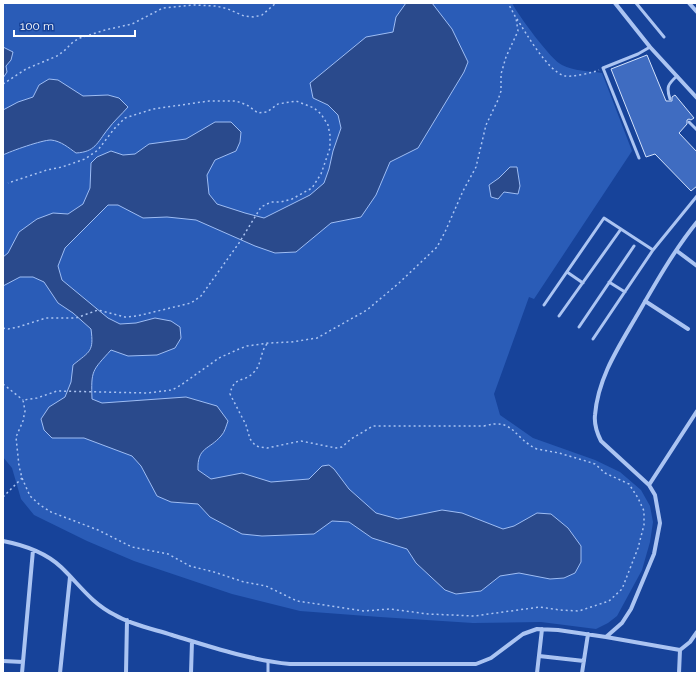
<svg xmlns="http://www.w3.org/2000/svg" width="700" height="676" font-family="Raleway,sans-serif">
	<rect width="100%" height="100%" fill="#17439a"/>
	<!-- green -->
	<path fill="#2a5cb7" d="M 3,3 L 512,3 C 518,15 551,60 562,65 C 574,71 588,71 602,73 L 632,151 L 534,299 L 529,297 L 494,394 L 500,415 L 533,438 L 595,460 L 620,472 L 641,490 L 650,506 L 653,522 L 650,542 L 642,570 L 617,616 L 608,623 L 596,629 L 541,622 L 473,623 L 380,617 L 300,611 L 232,594 L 134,561 L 87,541 L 34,515 L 21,499 L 12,468 L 3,457 Z"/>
	<!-- water -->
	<path fill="#2a4a8c" stroke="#9ebdf4" d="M 406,3 L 432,3 L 452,29 L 468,62 L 464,72 L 418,148 L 390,162 L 376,195 L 361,217 L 331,223 L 296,252 L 275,253 L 255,246 L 196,220 L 167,217 L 143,218 L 118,205 L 108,205 L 65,248 L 58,266 L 62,280 L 108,318 L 120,324 L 136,323 L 155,318 L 171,321 L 180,327 L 181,338 L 175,348 L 157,355 L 128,356 L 111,350 C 92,371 91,370 92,399 L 102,403 L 186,397 L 217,406 L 228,421 C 226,426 225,432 221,436 C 209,450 197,447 198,470 L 211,479 L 242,473 L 271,482 L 309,479 L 322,466 L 329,465 L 334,469 L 349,489 L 376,513 L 398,519 L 442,510 L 462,513 L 503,529 L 514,526 L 537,513 L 551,514 L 568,528 L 581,546 L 581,562 L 575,573 L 564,578 L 550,579 L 519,573 L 500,576 L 481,591 L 456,594 L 445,590 L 416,563 L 407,549 L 372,538 L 349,522 L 332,521 L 314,534 L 262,536 L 242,534 L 210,517 L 198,504 L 171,502 L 157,496 L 141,466 L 132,456 L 84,438 L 52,438 L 44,430 L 41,419 L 49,407 L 65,397 L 71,382 L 73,365 C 90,351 94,352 91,329 L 73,313 L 58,303 L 44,282 L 33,277 L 20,277 L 3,286 L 3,257 L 8,253 L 19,232 L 37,219 L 53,213 L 68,214 L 83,204 L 90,188 L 91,163 L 97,157 L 111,151 L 123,155 L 135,154 L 149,144 L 186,139 L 215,122 L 231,122 L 241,132 L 240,142 L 236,151 L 215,160 L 207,175 L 209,194 L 217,204 L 245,213 L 264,218 L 310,195 L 324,183 L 329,169 L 333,151 L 341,128 L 338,115 L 328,105 L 313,98 L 310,83 L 366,37 L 393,32 L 396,17 Z
		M 3,47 L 13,52 L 11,60 L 6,66 L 7,72 L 3,78 Z
		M 49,79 L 58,80 L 83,96 L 108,95 L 119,98 L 128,107 C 121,115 114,121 108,129 C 97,143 95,152 76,153 C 69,148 61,141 51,140 C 42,140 11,151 3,155 L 3,110 L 18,102 L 33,97 L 39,85 Z
		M 510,167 L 517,167 L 520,186 L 518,194 L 504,192 L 498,199 L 491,197 L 489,185 L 499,178 Z"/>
	<!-- building -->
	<path fill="#3f6cc1" stroke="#d3e2fc" d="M 647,55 L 666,101 L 672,101 L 672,97 L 675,95 L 694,118 L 691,120 L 689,119 L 687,120 L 687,124 L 679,133 L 697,152 L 697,186 L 691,191 L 655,154 L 646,157 L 611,69 Z"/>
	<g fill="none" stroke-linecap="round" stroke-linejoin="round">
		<!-- path -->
		<path stroke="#abc4f2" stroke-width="1.5" stroke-dasharray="2 3" stroke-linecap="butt" d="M 517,19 C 526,33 548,72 565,76 C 573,77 592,73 599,70
			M 3,84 L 26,69 L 57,56 L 64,51 L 73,42 L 80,38 L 105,30 L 132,24 L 163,8 L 194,5 L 216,6 L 228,9 L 244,16 L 254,17 L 262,15 L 276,3
			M 3,328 L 8,329 L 18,327 L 46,318 L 76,318 L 98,310 L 125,317 L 137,316 L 191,303 L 201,296 L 239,243 L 261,207 L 271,202 L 281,202 L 292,199 L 312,188 L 321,174 L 330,148 L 330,135 L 328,125 L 321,114 L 314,108 L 296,101 L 278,104 L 267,112 L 258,113 L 247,105 L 236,101 L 209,101 L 153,109 L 125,118 L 114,129 L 98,150 L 85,159 L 62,167 L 47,170 L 8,183
			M 267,344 C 260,352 262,364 254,372 C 245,383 234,375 230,394 L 246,425 L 250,439 L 255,445 L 259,447 L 267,448 L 301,441 L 336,448 L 342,447 L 351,439 L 373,426 L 484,426 C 514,417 514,439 537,449 L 559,453 L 586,461 L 595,464 L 605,473 L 629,484 L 638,498 L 644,511 L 644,525 L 638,548 L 622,589 L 609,601 L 579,611 L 560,610 L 540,607 L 474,616 L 428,614 L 390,609 L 364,611 L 297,601 L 266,586 L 244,582 L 214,572 L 190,566 L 168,554 L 132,547 L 98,530 L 51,512 L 40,505 L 30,496 L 22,478 L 19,466 L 16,437 L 23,421 L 25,411 L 23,400 L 37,398 L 57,391 L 147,393 L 172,390 L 181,385 L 219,358 L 239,349 L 247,346 L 269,343 L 291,342 L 317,338 L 367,310 L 399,283 L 437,247 L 445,232 L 463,191 L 476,167 L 486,125 L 498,100 L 501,91 L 501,74 L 506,57 L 518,31 L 516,18 L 508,3
			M 3,384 L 23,400
			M 3,497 L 22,478"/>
		<!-- service -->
		<path stroke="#abc4f2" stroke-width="3" d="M 636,3 L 664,37
			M 670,99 C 666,87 668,84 677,76
			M 689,122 L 697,130
			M 639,158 L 603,68 L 638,54 L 650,47
			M 567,272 L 583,283
			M 609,282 L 625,292
			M 544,305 L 604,218 L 653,250
			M 559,316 L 621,229
			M 579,327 L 634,246
			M 593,339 L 653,250 L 697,196
			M 268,673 L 268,662"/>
		<!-- minor -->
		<path stroke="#abc4f2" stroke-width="4" d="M 615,3 L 650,47 L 697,98
			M 689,3 L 697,12
			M 677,251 L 697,266
			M 645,301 L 688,329
			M 649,485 L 697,411
			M 3,541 C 24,545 45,552 61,567 C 79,584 91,603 115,615 C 132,625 153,629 172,635 C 211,647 250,660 290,664 L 476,664 L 491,658 L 523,634 L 537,629 L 558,630 L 606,637 L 622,623 L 631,609 L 654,554 L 660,523 L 655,495 L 649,485 L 601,441 C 597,433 594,424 595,415 C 598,378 618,348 636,317 C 654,286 674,250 697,222
			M 606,637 L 680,650 L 690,642 L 697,632
			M 539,656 L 584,661
			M 3,661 L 23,662
			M 22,673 L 33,550
			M 60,673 L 70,577
			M 126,673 L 127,620
			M 191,673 L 192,641
			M 537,673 L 542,629
			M 582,673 L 588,634
			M 679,673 L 680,650"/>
	</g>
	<!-- border -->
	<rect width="700" height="676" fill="none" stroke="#ffffff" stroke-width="8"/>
	<!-- scale -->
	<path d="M14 30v6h121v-6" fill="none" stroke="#ffffff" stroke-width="2"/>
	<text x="20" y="30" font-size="12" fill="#ffffff" stroke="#17439a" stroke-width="3" paint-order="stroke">100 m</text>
</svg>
